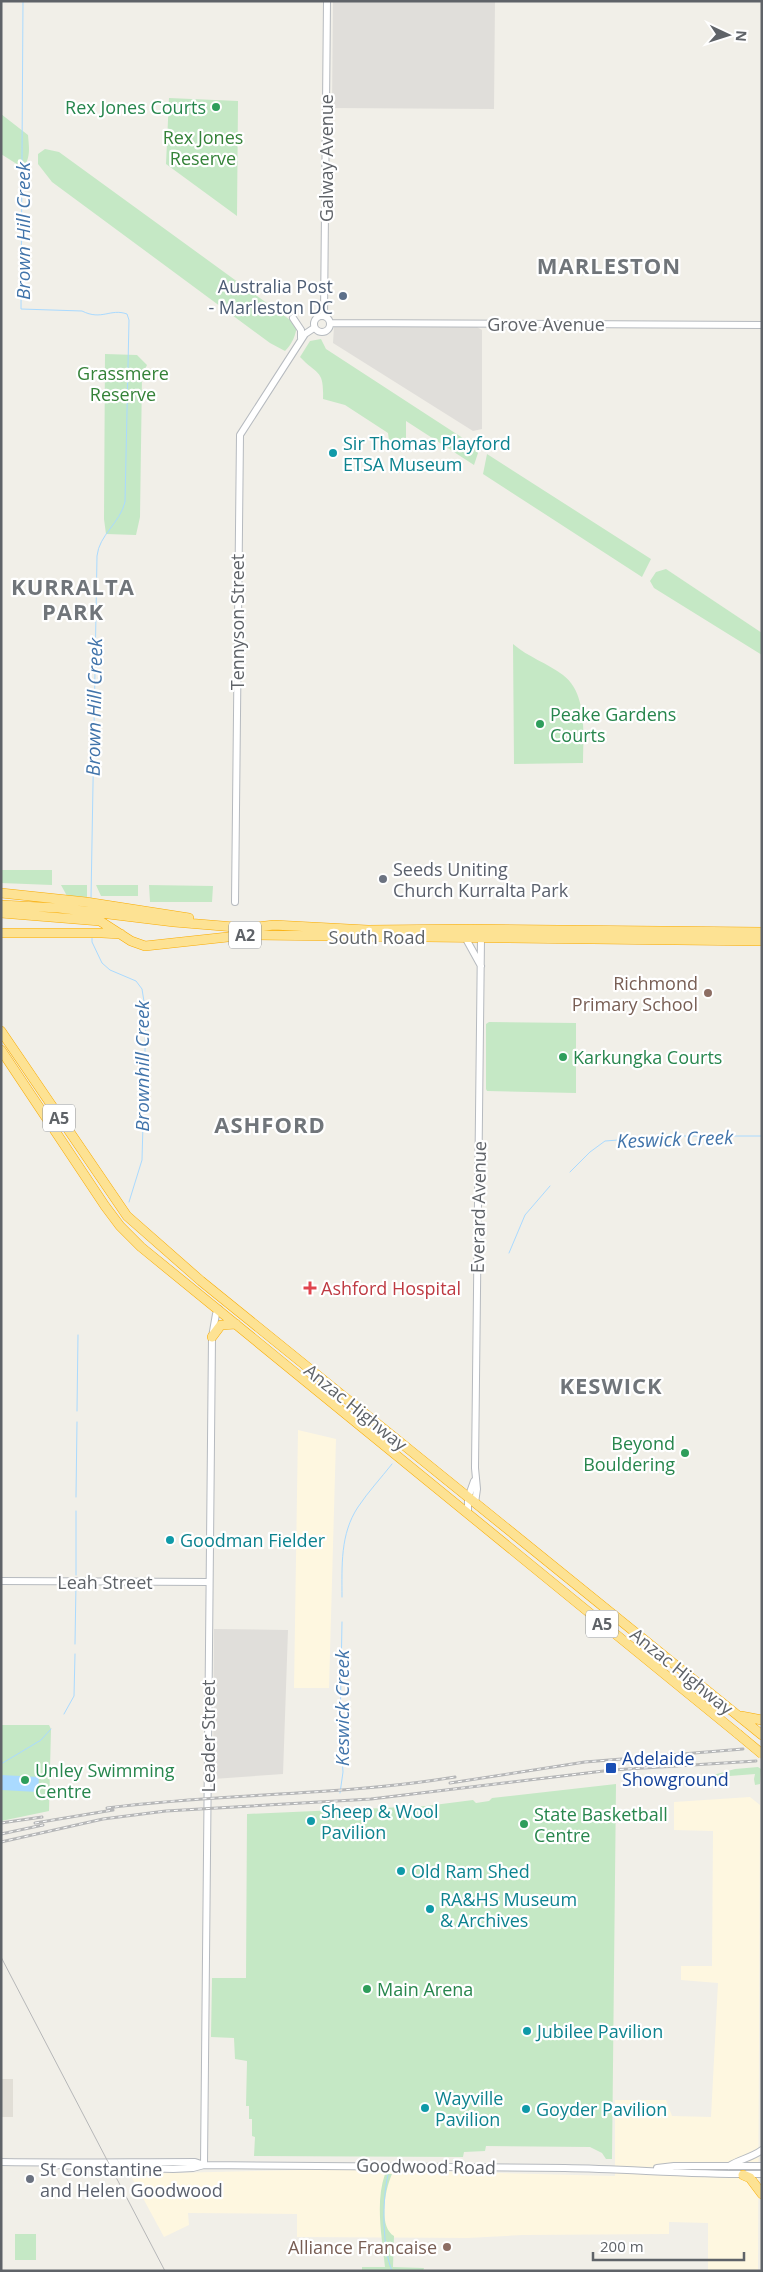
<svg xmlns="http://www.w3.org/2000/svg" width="763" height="2272" font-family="'Open Sans',sans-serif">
	<rect width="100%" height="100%" fill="#f1efe8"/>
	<!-- commercial -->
	<path fill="#fef7e0" d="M 298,1430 L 336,1439 L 329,1688 L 294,1688 Z
		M 750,1797 L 760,1805 L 758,2271 L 708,2271 L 708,2223 L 669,2222 L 669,2234 L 522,2235 L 468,2238 L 297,2237 L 297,2214 L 188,2213 L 189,2225 L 164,2237 L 130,2174 L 345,2169 L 615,2176 L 615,2100 L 666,2100 L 672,2116 L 711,2117 L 718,1983 L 681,1980 L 681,1966 L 712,1966 L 713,1831 L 674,1830 L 674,1802 Z"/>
	<!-- industrial -->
	<path fill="#e0deda" d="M 333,1 L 495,1 L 494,109 L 332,108 Z
		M 334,327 L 477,327 L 482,330 L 482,429 L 473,431 L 333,343 Z
		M 214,1629 L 288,1630 L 283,1774 L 213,1779 Z"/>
	<!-- education -->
	<path fill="#e1ded6" d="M 1,2079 L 13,2079 L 13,2117 L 1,2117 Z"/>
	<!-- green -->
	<path fill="#c5e8c5" d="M 169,98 L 238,101 L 237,216 L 166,164 Z
		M 1,114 L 28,135 C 29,147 31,158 23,168 L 1,154 Z
		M 45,149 L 59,152 L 297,325 C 296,335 292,344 285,351 L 270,343 L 52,182 L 38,164 L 38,154 Z
		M 321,339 L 326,349 L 475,446 L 478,453 L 474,465 L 406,421 L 406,441 L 389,441 L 388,433 L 345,405 L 323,399 C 324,369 318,376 300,357 L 310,341 Z
		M 105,354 L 137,355 L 147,365 L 142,376 L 140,517 L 136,535 L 106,534 L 104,519 Z
		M 487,454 L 651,559 L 642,577 L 483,474 Z
		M 666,569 L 762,633 L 762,655 L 654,588 L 650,581 L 656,572 Z
		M 513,644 C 528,657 547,663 563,675 C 588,694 583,735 583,763 L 514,764 Z
		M 1,870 L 52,870 L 52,885 L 1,883 Z
		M 61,885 L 87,885 L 87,897 L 67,896 Z
		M 96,885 L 138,885 L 138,896 L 101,896 Z
		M 149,885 L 213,886 L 212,902 L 150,902 Z
		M 489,1022 L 576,1023 L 576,1093 L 487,1091 L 486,1089 L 486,1024 Z
		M 1,1725 L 49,1725 L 51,1729 L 49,1811 L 1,1821 Z
		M 758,1767 L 761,1769 L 760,1784 L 755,1785 L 754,1779 L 755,1774 L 717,1777 L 714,1780 L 695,1780 L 735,1769 Z
		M 616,1784 L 612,2159 L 606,2159 L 602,2153 L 590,2147 L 486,2146 L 485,2151 L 464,2152 L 463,2157 L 254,2156 L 255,2137 L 252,2136 L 252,2119 L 249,2119 L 249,2106 L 246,2106 L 247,2061 L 235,2059 L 234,2038 L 211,2037 L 212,1978 L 246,1978 L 247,1814 L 426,1806 L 473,1800 L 476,1803 L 489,1801 L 492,1798 Z
		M 385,2174 L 392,2174 C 385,2189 378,2227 394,2236 L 393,2267 L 424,2268 L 423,2271 L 362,2271 L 362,2267 L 385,2267 C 382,2237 375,2203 385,2174 Z
		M 15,2234 L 36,2234 L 36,2260 L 15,2260 Z"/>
	<!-- water -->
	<path fill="#aadaff" d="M 1,1775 L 39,1777 L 38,1792 L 1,1790 Z"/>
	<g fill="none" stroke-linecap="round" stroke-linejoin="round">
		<!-- stream -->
		<path stroke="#aadaff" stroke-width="1" d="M 23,1 L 21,309 L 82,311 C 102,321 110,308 127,314 L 129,320 L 125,502 C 120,523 99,535 97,556 L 91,899
			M 92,938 L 92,942 L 102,963 L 110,970 L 136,981 L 142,989 L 146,1014 L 142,1160 L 129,1202
			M 570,1172 L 590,1152 L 605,1141 L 673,1136 L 762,1136
			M 509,1253 L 525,1215 L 550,1186
			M 77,1411 L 78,1335
			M 76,1497 L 77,1422
			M 76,1575 L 76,1511
			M 342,1597 C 342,1566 340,1534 358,1507 C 368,1492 381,1478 392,1464
			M 75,1644 L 76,1584
			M 64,1714 L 74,1696 L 75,1654
			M 1,1764 L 41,1740 L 51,1729
			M 340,1793 L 343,1772 L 340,1729 L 342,1622
			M 388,2175 C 382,2199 382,2247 392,2271"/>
		<!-- secondary casing -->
		<g stroke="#b6babf" stroke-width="8">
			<path id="secondary" d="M314 324a8 8 0 1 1 16 0a8 8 0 1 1-16 0Z
				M 324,316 L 327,1
				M 293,318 L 301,330 L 301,338
				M 330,323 L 762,325
				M 235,902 L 240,435 L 305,334 L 314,328
				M 465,937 L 481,966
				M 475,1503 L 477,1489 L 475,1468 L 481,938
				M 468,1512 L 468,1498 L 474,1481
				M 1,1581 L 209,1582
				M 1,2162 C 66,2163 130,2162 195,2162 L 204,2165 C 324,2165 444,2166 565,2168 C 630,2169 696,2175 762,2174
				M 53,2165 L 173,2169 L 193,2168 L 204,2165
				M 204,2165 L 212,1337 L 216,1314 L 219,1309
				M 729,2166 C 740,2159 751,2158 762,2150
				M 657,2168 L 674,2166 L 762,2166"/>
		</g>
		<!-- highway casing -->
		<g stroke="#f9ab00" stroke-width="10">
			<path id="highway" d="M 1,893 L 86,902 L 189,918
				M 1,905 L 59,908 L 174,922 L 247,928 L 274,925 L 368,930 L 471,929 L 762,932
				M 1,913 L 100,921 L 131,941 L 145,946 L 246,935 L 762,941
				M 1,933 L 102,933 L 121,934
				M 1,1031 L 127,1216 L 201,1281 L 762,1735
				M 1,1050 L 105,1206 L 120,1226 L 141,1247 L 738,1734
				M 212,1337 L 221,1325 L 236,1324
				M 741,1716 L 762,1720
				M 743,2175 L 750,2178 L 762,2194"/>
		</g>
		<!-- secondary -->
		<use href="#secondary" stroke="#fff" stroke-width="6"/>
		<!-- highway -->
		<use href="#highway" stroke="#fde293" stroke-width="9"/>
		<!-- tram -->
		<path stroke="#b6b7b8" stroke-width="1" d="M 1,1957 L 165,2271"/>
		<!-- rail casing -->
		<g stroke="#b6b7b8" stroke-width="3">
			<path id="rail" d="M 450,1783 L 585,1762 L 743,1749
				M 107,1808 C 223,1793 340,1796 455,1777
				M 1,1823 L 42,1817
				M 35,1823 L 113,1810
				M 1,1834 L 43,1825
				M 1,1842 L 103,1819 L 166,1811 L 371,1799 L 612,1770 L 756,1761"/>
		</g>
		<!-- rail -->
		<use href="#rail" stroke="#fff" stroke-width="1" stroke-dasharray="4" stroke-linecap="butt"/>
		<!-- highway-bridge casing -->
		<g stroke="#f9ab00" stroke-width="10" stroke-linecap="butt">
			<path id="highway-bridge" d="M 738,1734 L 762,1754"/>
		</g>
		<!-- highway-bridge -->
		<use href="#highway-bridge" stroke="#fde293" stroke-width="9"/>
	</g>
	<!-- markers -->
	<g fill="#2e9e5b" stroke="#fff" stroke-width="2">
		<circle cx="216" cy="107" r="5"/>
		<circle cx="540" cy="724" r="5"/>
		<circle cx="563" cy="1057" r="5"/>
		<circle cx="685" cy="1453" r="5"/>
		<circle cx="25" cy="1780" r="5"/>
		<circle cx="524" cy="1824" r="5"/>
		<circle cx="367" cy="1989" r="5"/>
	</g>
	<circle fill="#5c6f8a" stroke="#fff" stroke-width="2" cx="343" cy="296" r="5"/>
	<g fill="#0f9aa8" stroke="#fff" stroke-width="2">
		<circle cx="333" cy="453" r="5"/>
		<circle cx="170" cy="1540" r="5"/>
		<circle cx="311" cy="1821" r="5"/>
		<circle cx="401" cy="1871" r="5"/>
		<circle cx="430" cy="1909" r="5"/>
		<circle cx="527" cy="2031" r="5"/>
		<circle cx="425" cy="2108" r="5"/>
		<circle cx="526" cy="2109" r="5"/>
	</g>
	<g fill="#6b7280" stroke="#fff" stroke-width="2">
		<circle cx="383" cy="879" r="5"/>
		<circle cx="30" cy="2179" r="5"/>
	</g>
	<g fill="#8d6e63" stroke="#fff" stroke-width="2">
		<circle cx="708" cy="993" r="5"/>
		<circle cx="447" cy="2247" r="5"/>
	</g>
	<path fill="#e0444e" stroke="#fff" stroke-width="2" d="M307.5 1280.5h5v5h5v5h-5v5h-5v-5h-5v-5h5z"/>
	<rect fill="#1a4fb4" stroke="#fff" stroke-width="2" x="605" y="1762" width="12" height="12" rx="2.5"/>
	<g text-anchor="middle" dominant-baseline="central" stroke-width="4.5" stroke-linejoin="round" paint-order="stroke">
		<!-- shield labels -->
		<g fill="#fff" stroke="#8f9295" stroke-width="1">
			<rect x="229" y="921.5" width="32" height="27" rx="4"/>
			<rect x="43" y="1104.5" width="32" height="27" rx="4"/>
			<rect x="586" y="1610.5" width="32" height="27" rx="4"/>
		</g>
		<g font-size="16" font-weight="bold" fill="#5f6368">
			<text x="245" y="935">A2</text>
			<text x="59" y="1118">A5</text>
			<text x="602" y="1624">A5</text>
		</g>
		<!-- leisure labels -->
		<g font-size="18" fill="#27864d" stroke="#fff" text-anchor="start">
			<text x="206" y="107" text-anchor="end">Rex Jones Courts</text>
			<text x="550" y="714">Peake Gardens<tspan x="550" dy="21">Courts</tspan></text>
			<text x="573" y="1057">Karkungka Courts</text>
			<text x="675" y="1443" text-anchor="end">Beyond<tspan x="675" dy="21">Bouldering</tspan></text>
			<text x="35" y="1770">Unley Swimming<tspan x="35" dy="21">Centre</tspan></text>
			<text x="534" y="1814">State Basketball<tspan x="534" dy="21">Centre</tspan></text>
			<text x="377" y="1989">Main Arena</text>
		</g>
		<!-- park labels -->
		<g font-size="18" fill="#348238" stroke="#fff">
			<text x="203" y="137">Rex Jones<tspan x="203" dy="21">Reserve</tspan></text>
			<text x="123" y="373">Grassmere<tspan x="123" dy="21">Reserve</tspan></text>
		</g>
		<!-- street labels -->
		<g font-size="18" fill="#5f6368" stroke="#fff">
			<text transform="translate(326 158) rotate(-90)">Galway Avenue</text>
			<text x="546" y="324">Grove Avenue</text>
			<text transform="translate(237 622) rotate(-90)">Tennyson Street</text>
			<text x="377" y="937">South Road</text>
			<text transform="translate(478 1207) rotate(-89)">Everard Avenue</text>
			<text transform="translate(356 1407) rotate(39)">Anzac Highway</text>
			<text x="105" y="1582">Leah Street</text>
			<text transform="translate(682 1671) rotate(39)">Anzac Highway</text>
			<text transform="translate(208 1736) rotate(-90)">Leader Street</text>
			<text transform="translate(426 2166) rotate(1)">Goodwood Road</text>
		</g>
		<!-- service labels -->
		<g font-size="18" fill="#4e5e75" stroke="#fff" text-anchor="end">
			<text x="333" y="286">Australia Post<tspan x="333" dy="21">- Marleston DC</tspan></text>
		</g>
		<!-- culture labels -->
		<g font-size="18" fill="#0d838f" stroke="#fff" text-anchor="start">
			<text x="343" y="443">Sir Thomas Playford<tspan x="343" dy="21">ETSA Museum</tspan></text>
			<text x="180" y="1540">Goodman Fielder</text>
			<text x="321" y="1811">Sheep &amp; Wool<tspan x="321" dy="21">Pavilion</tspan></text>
			<text x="411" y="1871">Old Ram Shed</text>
			<text x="440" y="1899">RA&amp;HS Museum<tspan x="440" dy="21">&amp; Archives</tspan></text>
			<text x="537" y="2031">Jubilee Pavilion</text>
			<text x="435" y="2098">Wayville<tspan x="435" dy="21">Pavilion</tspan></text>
			<text x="536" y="2109">Goyder Pavilion</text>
		</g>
		<!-- worship labels -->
		<g font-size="18" fill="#5b616d" stroke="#fff" text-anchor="start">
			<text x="393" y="869">Seeds Uniting<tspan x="393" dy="21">Church Kurralta Park</tspan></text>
			<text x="40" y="2169">St Constantine<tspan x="40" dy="21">and Helen Goodwood</tspan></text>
		</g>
		<!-- education labels -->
		<g font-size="18" fill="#785e54" stroke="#fff" text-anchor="end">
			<text x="698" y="983">Richmond<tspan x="698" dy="21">Primary School</tspan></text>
			<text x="437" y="2247">Alliance Francaise</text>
		</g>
		<!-- health labels -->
		<g font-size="18" fill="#be3a42" stroke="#fff" text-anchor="start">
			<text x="321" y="1288">Ashford Hospital</text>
		</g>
		<!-- transit labels -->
		<g font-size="18" fill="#164399" stroke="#fff" text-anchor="start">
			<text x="622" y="1758">Adelaide<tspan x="622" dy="21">Showground</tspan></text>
		</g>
		<!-- water labels -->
		<g font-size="19" font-style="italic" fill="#4174aa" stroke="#fff">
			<text transform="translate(23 231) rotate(-90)">Brown Hill Creek</text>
			<text transform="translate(94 707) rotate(-89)">Brown Hill Creek</text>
			<text transform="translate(142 1066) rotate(-90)">Brownhill Creek</text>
			<text transform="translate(675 1139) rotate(-2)">Keswick Creek</text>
			<text transform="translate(342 1708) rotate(-90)">Keswick Creek</text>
		</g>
		<!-- district labels -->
		<g font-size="22" font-weight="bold" letter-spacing="1" fill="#70757a" stroke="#fff">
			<text x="609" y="265">MARLESTON</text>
			<text x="73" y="586">KURRALTA<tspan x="73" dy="25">PARK</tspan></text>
			<text x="270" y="1124">ASHFORD</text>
			<text x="611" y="1385">KESWICK</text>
		</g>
	</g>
	<!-- border -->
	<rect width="763" height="2272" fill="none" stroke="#5f6368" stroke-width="5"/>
	<!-- north arrow -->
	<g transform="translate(728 35) rotate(94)" stroke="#ffffff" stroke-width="4" paint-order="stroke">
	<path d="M0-4L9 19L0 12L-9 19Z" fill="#5f6368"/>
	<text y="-8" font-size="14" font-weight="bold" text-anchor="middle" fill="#5f6368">N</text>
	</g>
	<!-- scale -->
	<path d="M593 2252v8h151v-8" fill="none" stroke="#5f6368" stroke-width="2.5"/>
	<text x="600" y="2252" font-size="15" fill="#5f6368" stroke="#ffffff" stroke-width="4" paint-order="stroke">200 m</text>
</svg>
